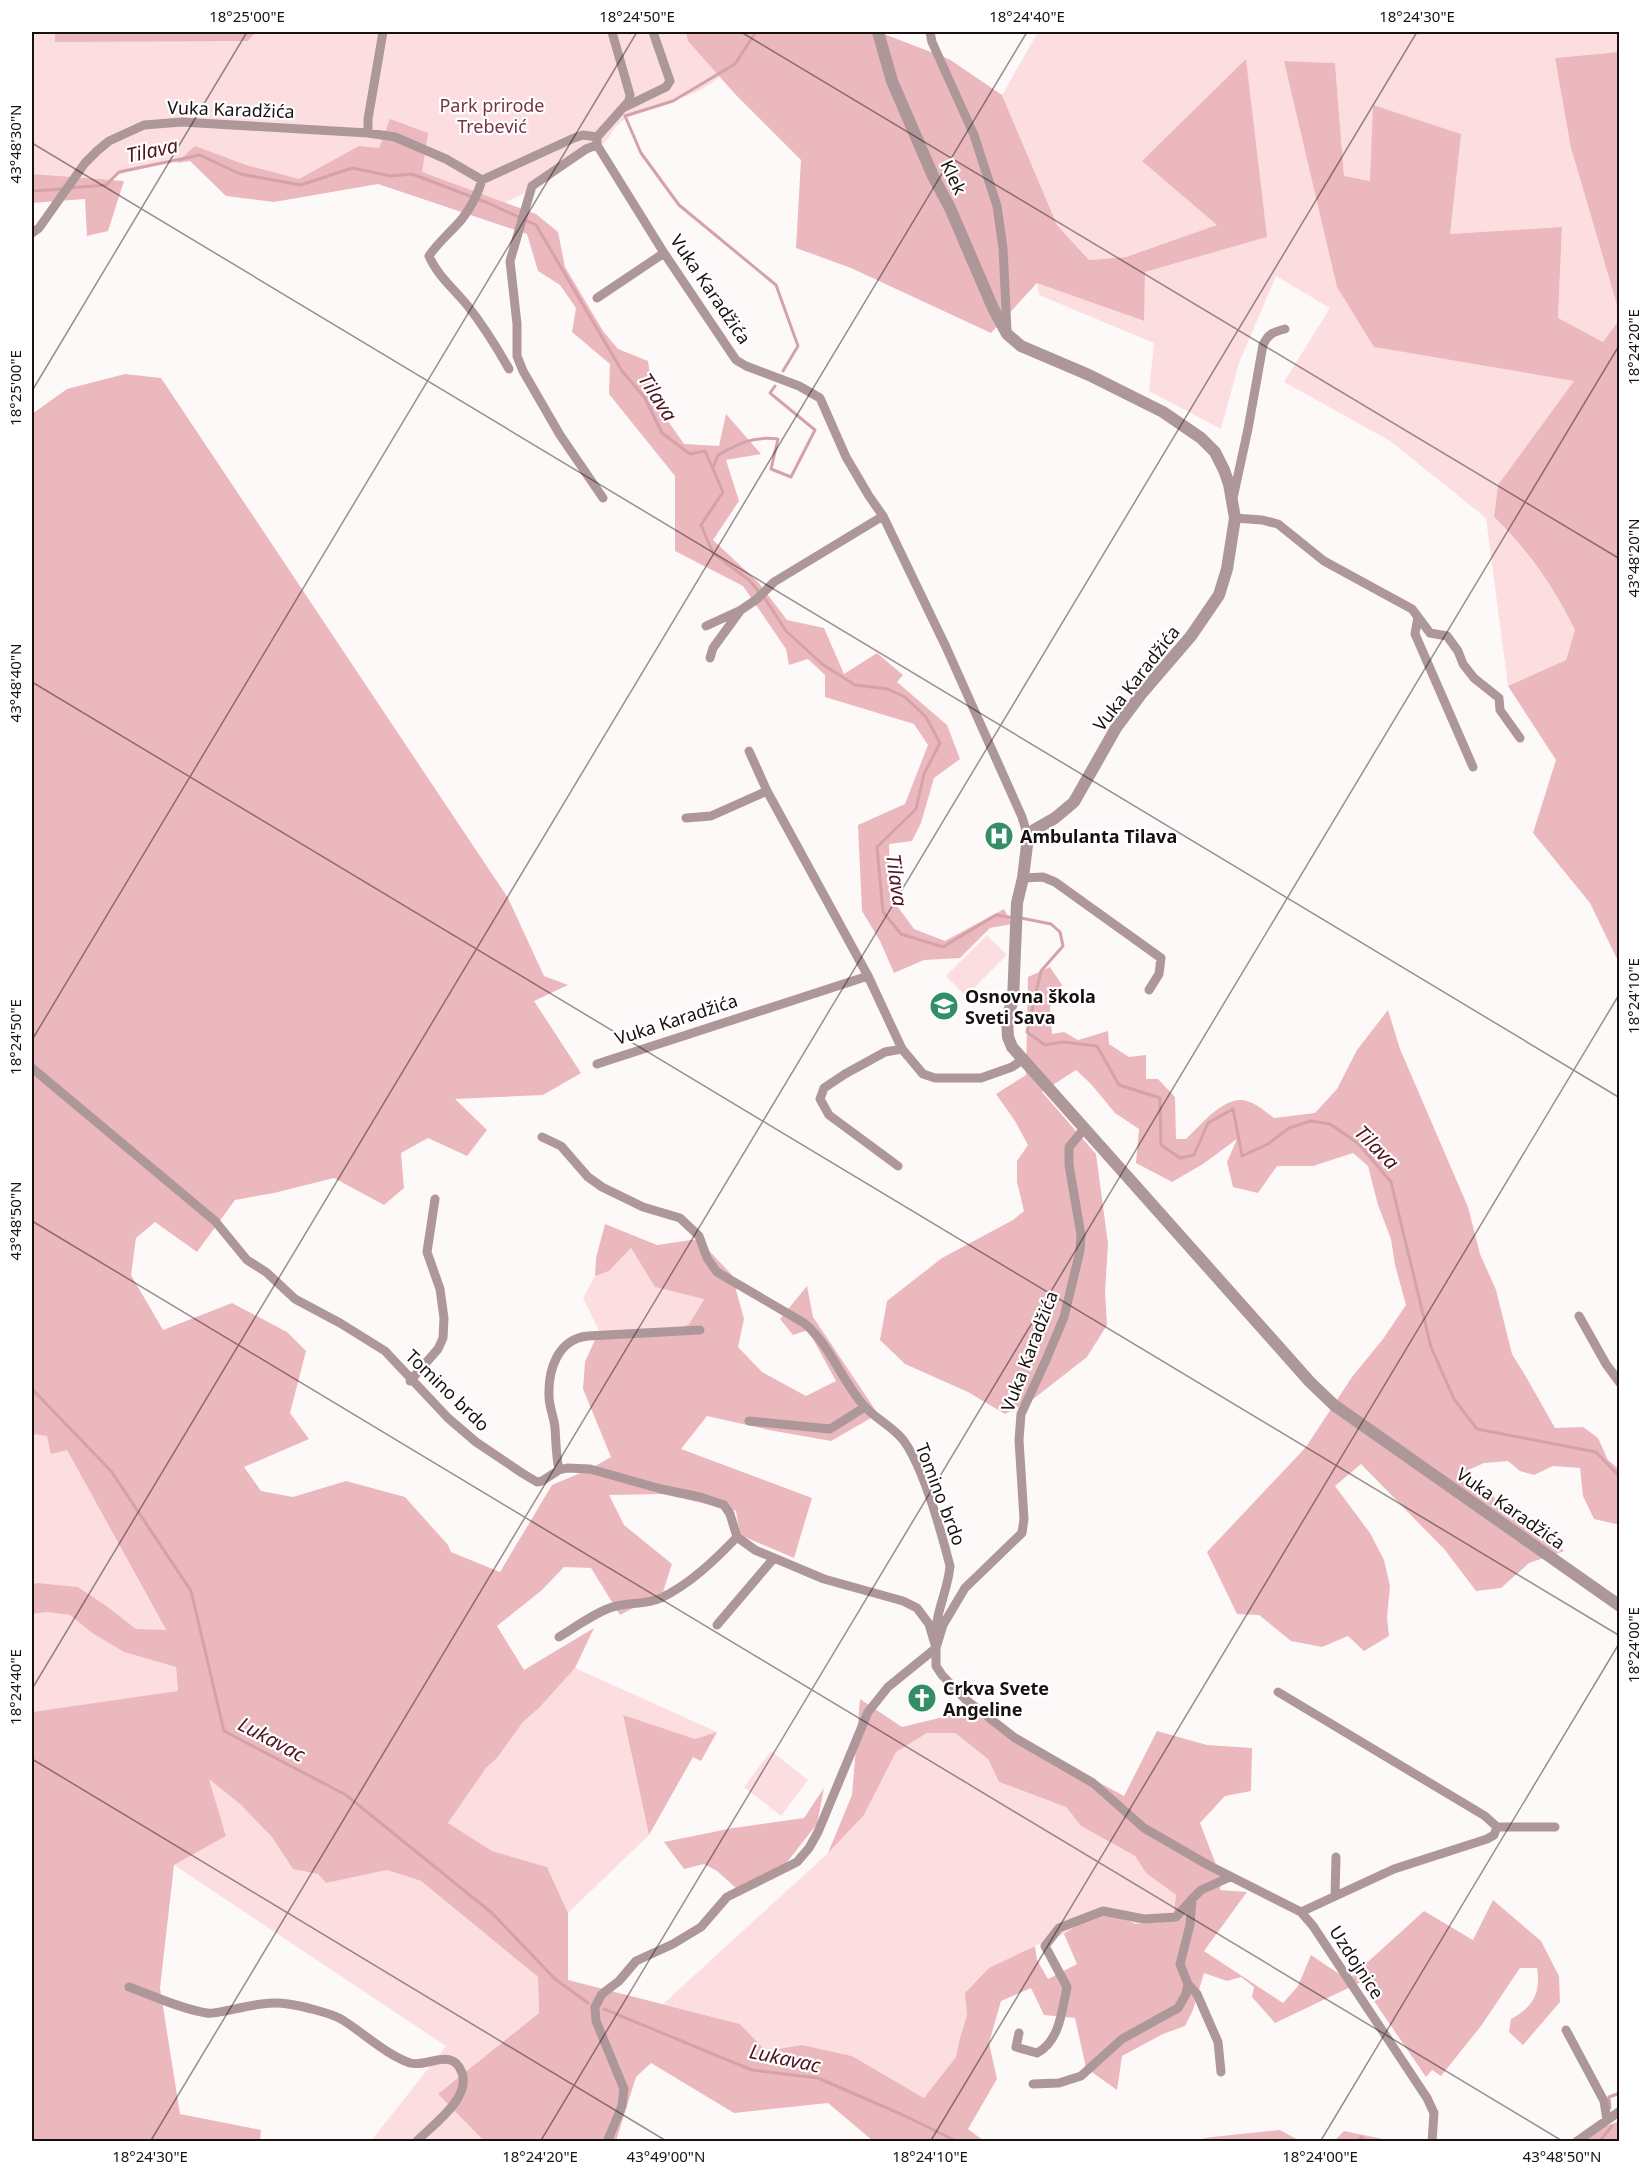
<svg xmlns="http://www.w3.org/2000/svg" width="1651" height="2173" font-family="'Noto Sans',sans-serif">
	<rect width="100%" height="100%" fill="#fef9f9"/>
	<!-- green -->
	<path fill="#fcdee1" d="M 32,32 L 762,32 C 742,55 723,80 694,93 C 670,103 642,107 621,122 C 612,128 611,137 604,143 L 536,188 L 491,209 L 406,172 L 306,188 L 189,156 L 117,175 L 100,190 L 32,185 Z
		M 1038,32 L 1619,32 L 1619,52 L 1555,58 L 1574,159 L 1619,312 L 1619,320 L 1603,342 L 1558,319 L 1562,228 L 1450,234 L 1370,181 L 1344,176 L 1335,63 L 1284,61 L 1374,347 L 1575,381 L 1498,485 L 1494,517 C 1528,549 1553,588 1575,630 L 1566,660 L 1508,686 L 1486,518 L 1390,441 L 1284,382 L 1330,308 L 1276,276 L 1239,363 L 1221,429 L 1149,391 L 1154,343 L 1039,295 L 1037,282 L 1143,321 L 1145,272 L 1267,237 L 1218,225 L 1126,257 L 1089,260 L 1057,225 L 1002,95 Z
		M 987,935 L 1007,955 L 966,996 L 946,976 Z
		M 631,1248 L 655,1287 L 704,1298 L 689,1324 L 684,1327 L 599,1331 L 583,1298 L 595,1276 L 609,1271 Z
		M 32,1434 L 47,1436 L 67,1450 L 166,1631 L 136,1629 L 108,1607 L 78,1587 L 38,1583 L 32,1584 Z
		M 47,1612 L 70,1615 L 92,1633 L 124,1652 L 176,1667 L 178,1692 L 32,1712 L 32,1614 Z
		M 575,1668 L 717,1732 L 695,1739 L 623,1716 L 649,1835 L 568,1913 L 547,1867 L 491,1851 L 448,1823 L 486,1768 L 497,1758 L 523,1722 L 540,1707 Z
		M 927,1733 L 955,1733 L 988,1759 L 999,1782 L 1066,1807 L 1081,1826 L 1135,1856 L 1146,1873 L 1176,1895 L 1173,1921 L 1135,1924 L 1103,1907 L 1064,1934 L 1027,1949 L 966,1993 L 967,2015 L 960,2038 L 957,2057 L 924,2098 L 852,2056 L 802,2045 L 766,2051 L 740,2024 L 663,2004 L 828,1853 L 864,1815 L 896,1752 Z
		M 771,1751 L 808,1780 L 781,1816 L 744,1787 Z
		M 209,1778 L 240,1804 L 273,1837 L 293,1869 L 318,1874 L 326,1883 L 387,1870 L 421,1881 L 538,1977 L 539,2013 L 438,2094 L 484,2141 L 371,2141 L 446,2046 L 174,1865 L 226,1836 Z"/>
	<!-- forest -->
	<path fill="#ebb8be" d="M 55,32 L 256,32 L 248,41 L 55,42 Z
		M 686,32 L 883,32 L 884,34 L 949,59 L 1002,95 L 1057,225 L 1089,260 L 1126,257 L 1217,225 L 1142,161 L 1246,59 L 1267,237 L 1145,272 L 1144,321 L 1037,283 L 991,333 L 851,268 L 796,248 L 801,160 L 735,94 L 688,41 Z
		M 1619,52 L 1620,53 L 1619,312 L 1571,148 L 1555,58 Z
		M 1284,61 L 1335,63 L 1344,176 L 1370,181 L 1373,105 L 1461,134 L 1450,234 L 1562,227 L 1558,318 L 1603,342 L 1619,320 L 1619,963 L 1590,903 L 1533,833 L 1556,760 L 1508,686 L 1566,660 L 1575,630 C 1554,588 1528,549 1494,517 L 1498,485 L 1574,381 L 1374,347 L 1337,287 Z
		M 390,119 L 428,133 L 422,172 L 536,214 L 558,232 L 565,267 L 603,331 L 618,349 L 648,361 L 654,401 L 684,444 L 719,446 L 726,414 L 761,454 L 726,460 L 739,501 L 713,540 L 758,582 L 787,620 L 824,628 L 844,674 L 877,653 L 903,675 L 897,682 L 947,725 L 960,759 L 934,778 L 921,823 L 912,841 L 889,844 L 890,896 L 914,929 L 945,941 L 1004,909 L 1012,924 L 990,928 L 960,958 L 924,960 L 894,973 L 880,941 L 862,911 L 858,825 L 905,804 L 928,745 L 914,724 L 825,697 L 825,675 L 808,659 L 789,665 L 786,649 L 743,586 L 675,551 L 675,476 L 609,394 L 610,364 L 572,332 L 576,308 L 560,285 L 538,271 L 527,234 L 378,184 L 274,202 L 226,196 L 190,161 L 176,163 L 195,146 L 246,165 L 299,179 L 359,146 L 379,148 Z
		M 32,174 L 124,181 L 108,231 L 87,236 L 85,199 L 32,203 Z
		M 125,374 L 161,378 L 508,898 L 544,976 L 568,985 L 534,1001 L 581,1073 L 543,1095 L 455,1099 L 487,1130 L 467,1156 L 428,1138 L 401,1153 L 404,1188 L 384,1205 L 334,1178 L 274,1193 L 235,1200 L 197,1252 L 155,1222 L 136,1238 L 131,1275 L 163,1330 L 232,1303 L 287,1332 L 306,1351 L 290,1413 L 309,1439 L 244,1467 L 261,1491 L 293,1497 L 346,1481 L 405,1497 L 448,1545 L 451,1552 L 500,1572 L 552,1485 L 590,1469 L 611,1457 L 583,1389 L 585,1362 L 599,1331 L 684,1327 L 689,1324 L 704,1299 L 655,1287 L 631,1248 L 609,1271 L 595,1276 L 596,1258 L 605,1224 L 657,1245 L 698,1239 L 732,1275 L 744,1319 L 738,1347 L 762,1372 L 806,1396 L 836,1381 L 808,1330 L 793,1335 L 780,1319 L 807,1286 L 813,1317 L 878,1414 L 831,1441 L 769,1430 L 707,1416 L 681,1449 L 812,1498 L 794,1558 L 740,1535 L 736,1511 L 663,1494 L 609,1495 L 624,1525 L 672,1564 L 663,1592 L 620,1615 L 591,1568 L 564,1567 L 542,1590 L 497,1626 L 524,1670 L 594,1628 L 575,1668 L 540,1707 L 523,1722 L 497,1758 L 486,1768 L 448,1823 L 492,1851 L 547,1867 L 568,1913 L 568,1980 L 740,2024 L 766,2051 L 802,2045 L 852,2056 L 924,2098 L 956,2057 L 960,2038 L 967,2015 L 965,1993 L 989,1968 L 1035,1946 L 1037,1960 L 1048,1979 L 1077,1964 L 1064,1934 L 1103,1907 L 1135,1924 L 1173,1921 L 1176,1895 L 1146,1873 L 1135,1856 L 1081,1826 L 1066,1807 L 999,1782 L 988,1759 L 955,1733 L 927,1733 L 896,1752 L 864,1815 L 828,1853 L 852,1795 L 860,1699 L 902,1727 L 968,1711 L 1124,1796 L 1157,1731 L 1207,1745 L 1252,1748 L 1251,1791 L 1225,1796 L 1200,1823 L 1222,1880 L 1220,1890 L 1247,1892 L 1204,1951 L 1283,2003 L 1298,1986 L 1311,1955 L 1348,1980 L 1424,1911 L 1473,1940 L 1493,1900 L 1541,1941 L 1559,1976 L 1560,2002 L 1523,2045 L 1509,2032 L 1511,2019 C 1533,2007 1541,1993 1537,1968 L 1520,1968 L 1481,2026 L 1441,2076 L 1432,2070 L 1426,2077 L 1361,1982 L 1275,2023 L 1252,1997 L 1254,1987 L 1241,1977 L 1227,1981 L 1204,1973 L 1193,2010 L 1185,2026 L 1163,2034 L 1122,2056 L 1117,2090 L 1086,2068 L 1075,2018 L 1044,2015 L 1031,1988 L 1001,2001 L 989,2043 L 997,2079 L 968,2129 L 984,2141 L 873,2141 L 828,2103 L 734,2113 L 651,2063 L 636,2077 L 616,2141 L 484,2141 L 438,2094 L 539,2013 L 538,1977 L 421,1881 L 387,1870 L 326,1883 L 318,1874 L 293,1869 L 272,1837 L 240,1804 L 209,1779 L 226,1836 L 174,1865 L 160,1988 L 180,2114 L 261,2130 L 260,2141 L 32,2141 L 32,1712 L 178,1691 L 176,1667 L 124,1652 L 92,1633 L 70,1615 L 47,1612 L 32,1614 L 32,1584 L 38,1583 L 78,1587 L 108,1607 L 136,1629 L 166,1630 L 67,1450 L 51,1454 L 47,1436 L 32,1434 L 32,414 L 67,389 Z
		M 1050,967 L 1062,985 L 1050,1007 L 1052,1034 L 1064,1032 L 1078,1040 L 1108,1031 L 1109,1044 L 1129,1057 L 1146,1055 L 1146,1079 L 1158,1079 L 1175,1097 L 1176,1139 L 1186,1139 C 1200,1126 1225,1094 1247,1101 C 1257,1104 1266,1112 1274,1118 L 1315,1113 L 1337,1089 L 1357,1050 L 1388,1010 L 1400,1049 L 1468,1207 L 1480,1254 L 1496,1290 L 1512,1354 L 1525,1375 L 1555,1428 L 1583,1427 L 1598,1438 L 1608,1460 L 1619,1469 L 1619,1523 L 1616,1524 L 1594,1519 L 1583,1496 L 1580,1468 L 1553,1466 L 1534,1475 L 1520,1471 L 1508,1461 L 1484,1463 L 1466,1471 L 1522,1523 L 1551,1537 L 1564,1551 L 1529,1563 L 1501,1588 L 1476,1591 L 1445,1550 L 1361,1464 L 1335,1486 L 1370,1533 L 1384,1560 L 1390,1586 L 1387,1617 L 1389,1636 L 1364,1651 L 1348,1636 L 1322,1647 L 1291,1641 L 1259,1615 L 1237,1614 L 1207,1552 L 1306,1447 L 1352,1377 L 1383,1339 L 1406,1305 L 1395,1265 L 1391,1239 L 1378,1205 L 1368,1166 L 1353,1153 L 1313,1166 L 1277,1166 L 1258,1193 L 1233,1187 L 1227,1162 L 1237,1139 L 1203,1164 L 1172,1182 L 1136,1163 L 1139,1129 L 1115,1113 L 1091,1084 L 1076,1070 L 1042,1092 L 1096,1154 L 1108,1244 L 1105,1292 L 1107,1325 L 1087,1357 L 1032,1400 L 1005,1414 L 968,1392 L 905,1364 L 880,1340 L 887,1301 L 942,1258 L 1013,1220 L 1024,1211 L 1017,1182 L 1017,1161 L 1028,1145 L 1015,1121 L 996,1094 L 1026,1075 L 1028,977 Z
		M 623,1715 L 695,1739 L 717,1732 L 701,1761 L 693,1757 L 649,1835 Z
		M 824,1788 L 817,1824 L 784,1866 L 736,1888 L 717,1871 L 704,1864 L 684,1869 L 664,1842 L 733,1828 L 804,1818 Z
		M 1619,2121 L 1619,2141 L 1569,2141 Z
		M 1280,2130 L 1300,2141 L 1190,2141 L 1212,2137 Z
		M 1344,2131 L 1383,2139 L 1388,2141 L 1334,2141 Z"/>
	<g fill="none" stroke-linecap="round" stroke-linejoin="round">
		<!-- stream -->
		<path stroke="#d4a2a8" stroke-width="3" d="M 756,32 L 735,64 L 673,101 L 625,116 L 641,153 L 679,205 L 776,285 L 798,346 L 783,371
			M 69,188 L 106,185 L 119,172 L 200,155 L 240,174 L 301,185 L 352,168 L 391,176 L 412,174 L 488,203 L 536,225 L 622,371 L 645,398 L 662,433 L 690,454 L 705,451 L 723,492 L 701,525 L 713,553 L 749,580 L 766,600 L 786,631 L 822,664 L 855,685 L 888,689 L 905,697 L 926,717 L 940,743 L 924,774 L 916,809 L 877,847 L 883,912 L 901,934 L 943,947 L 996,915 L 1014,918
			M 32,191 L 63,189
			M 713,468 L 718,455 C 740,443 753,436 778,439 L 771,469 L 791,477 L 815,430 L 770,393 L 775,386
			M 1021,918 L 1051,924 L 1060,932 L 1063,946 L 1041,971 L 1027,1032 L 1045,1045 L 1063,1042 L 1097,1046 L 1119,1085 L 1160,1098 L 1161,1145 L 1180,1158 L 1194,1155 L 1208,1123 L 1233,1109 L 1242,1156 L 1268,1144 L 1289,1128 L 1311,1121 L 1330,1124 L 1359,1144 L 1391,1182 L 1431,1347 L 1454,1399 L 1477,1429 L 1596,1452 L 1620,1477
			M 32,1389 L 111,1471 L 191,1591 L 224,1731 L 346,1795 L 492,1913 L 555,1979 L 588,2003
			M 604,2009 L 752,2070 L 818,2078 L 903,2115 L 958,2142
			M 1610,2108 L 1609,2097 L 1620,2093
			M 1357,2142 L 1361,2137 L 1367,2142
			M 1599,2142 L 1612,2126"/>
		<!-- minor -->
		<path stroke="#ae9799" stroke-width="9" d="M 930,32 L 932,42 L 974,135 L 997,206 L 1003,248 L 1007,331
			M 625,107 L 666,87 L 670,81 L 653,32
			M 368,133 L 368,119 L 383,32
			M 597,137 L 629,101 L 630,95 L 612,32
			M 597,145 L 586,149 L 532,186 L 510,261 L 517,324 L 517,356 L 523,371 L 560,435 L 603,498
			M 482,180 C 478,194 471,207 462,219 C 451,232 438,242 429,256 C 437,275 454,289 467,305 C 483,325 496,346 509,369
			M 32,233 L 39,228 L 85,163 L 97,151 L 109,141 L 144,125 L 182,122 L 368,133 L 395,137 L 446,159 L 482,180 L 574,138 L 583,135 L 597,137 L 597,145 L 664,253 L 736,360 L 746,366 L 799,386 L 820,398 L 846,457 L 869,496 L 883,516 L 946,647 L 1022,817 L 1028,837
			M 597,298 L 664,253
			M 1233,498 L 1248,429 L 1263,345 C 1268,334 1273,332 1285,329
			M 1235,518 L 1262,520 L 1278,524 L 1324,561 L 1412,609 L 1418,617 L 1415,634 L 1473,767
			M 1418,617 L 1430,633 L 1447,636 L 1458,651 L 1463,664 L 1474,678 L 1499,698 L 1500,710 L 1520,738
			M 706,626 L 741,610 L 757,599 L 774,582 L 883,516
			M 710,658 L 713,648 L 740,611
			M 749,751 L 767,791 L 868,976
			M 686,818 L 711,816 L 767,791
			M 1023,878 L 1043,877 L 1055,882 L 1161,958 L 1159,974 L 1149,990
			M 597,1064 L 868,976 L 902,1049
			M 32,1068 L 215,1221 L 247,1260 L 266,1272 L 295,1299 L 340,1323 L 385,1351 L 448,1418 L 476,1442 L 522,1473 L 537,1482 L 542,1481 L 559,1470 L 567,1468 L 590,1469 L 661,1489 L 700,1497 L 724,1505 L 730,1514 L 737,1537 L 755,1550 L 824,1579 L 903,1601 L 917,1608 L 929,1624 L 936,1648
			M 1084,1129 L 1069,1147 L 1069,1165 L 1081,1235 L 1080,1251 L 1064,1317 L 1046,1360 L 1021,1414 L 1019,1440 L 1024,1519 L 1022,1533 L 965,1588 L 943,1625 L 936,1648 L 936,1666 L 942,1675 L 965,1699 L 1015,1738 L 1093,1783 L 1144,1828 L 1208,1865 L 1301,1912 L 1313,1926 L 1427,2098 L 1434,2113 L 1432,2142
			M 542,1137 L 561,1146 L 588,1177 L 602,1187 L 643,1207 L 680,1218 L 699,1236 L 707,1258 L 717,1272 L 804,1323 C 828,1343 840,1376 860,1401 C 872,1418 891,1424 904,1441 C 924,1469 941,1531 950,1566 C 948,1591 935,1612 936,1637
			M 898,1166 L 829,1115 L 820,1099 L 824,1088 L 845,1074 L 885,1052 L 902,1049 L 923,1074 L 935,1078 L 981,1078 L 1012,1067 L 1022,1060
			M 1579,1316 L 1606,1364 L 1620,1383
			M 410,1381 L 438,1349 L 443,1338 L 444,1318 L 440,1289 L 427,1252 L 435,1199
			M 749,1421 L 830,1429 L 865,1407
			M 559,1470 C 556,1456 556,1442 555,1428 C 554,1417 549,1407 549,1396 C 548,1369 558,1339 588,1336 L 700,1330
			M 717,1625 L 774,1558
			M 559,1637 C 574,1628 590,1616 607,1609 C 624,1601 644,1606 661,1598 C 690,1584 715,1560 737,1537
			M 1278,1692 L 1485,1816 L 1497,1827 L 1494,1835 L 1487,1839 L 1394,1869 L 1301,1912
			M 1497,1827 L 1555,1827
			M 1335,1896 L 1336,1857
			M 1188,1984 L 1197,1994 L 1218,2042 L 1221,2072
			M 129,1987 C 154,1996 181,2009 207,2013 C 214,2014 223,2011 230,2010 C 249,2006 269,2001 288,2004 C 302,2006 330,2013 341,2019 C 364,2033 385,2054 410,2063 C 427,2068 453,2046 462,2073 C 471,2099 431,2126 416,2142
			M 1566,2030 L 1604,2101 L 1607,2120
			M 1019,2033 L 1016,2047 L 1037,2053 C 1060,2041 1062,2010 1067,1987 L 1045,1946 L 1059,1928 L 1103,1911 L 1144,1919 L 1176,1917 L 1192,1899
			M 1033,2084 L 1059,2083 L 1081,2076 L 1122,2039 L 1178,2008 L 1186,1994 L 1188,1984 L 1180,1964 L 1190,1925 L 1192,1899 L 1201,1890 L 1230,1877
			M 607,2142 L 622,2106 L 624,2089 L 596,2021 L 595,2007 L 602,1994 L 619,1981 L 636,1961 L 673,1944 L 701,1927 L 727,1897 L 797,1862 L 809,1848 L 818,1832 L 868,1712 L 888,1687 L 936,1648
			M 1576,2142 L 1620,2111"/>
		<!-- tertiary -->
		<path stroke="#ae9799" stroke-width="12" d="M 878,32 L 892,81 L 933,176 L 950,208 L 993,308 L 1007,334 L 1021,346 L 1089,375 L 1163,412 L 1201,438 L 1215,452 L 1224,470 L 1229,484 L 1235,518 L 1227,569 L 1219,595 L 1191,636 L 1142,693 L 1116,728 L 1074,802 L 1055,818 L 1034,830 L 1028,837 L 1023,878 L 1017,903 L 1013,1000 L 1007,1017 L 1008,1037 L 1012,1047 L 1310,1382 L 1334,1405 L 1620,1606"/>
	</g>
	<!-- ticks -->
	<path fill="none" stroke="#181011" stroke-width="1.5" stroke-opacity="0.45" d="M 741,32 L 1620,559M 32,143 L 1620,1098M 32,391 L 247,32M 32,682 L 1620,1636M 32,1040 L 637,32M 32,1221 L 1564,2142M 32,1689 L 1027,32M 32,1759 L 668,2142M 150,2142 L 1417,32M 540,2142 L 1620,344M 930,2142 L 1620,993M 1320,2142 L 1620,1642"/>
	<!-- icons -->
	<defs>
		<g id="hospital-disc" transform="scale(1.5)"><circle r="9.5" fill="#348e65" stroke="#fff"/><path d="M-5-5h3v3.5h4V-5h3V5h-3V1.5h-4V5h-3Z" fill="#fff"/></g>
		<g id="school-disc" transform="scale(1.5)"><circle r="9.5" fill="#348e65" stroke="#fff"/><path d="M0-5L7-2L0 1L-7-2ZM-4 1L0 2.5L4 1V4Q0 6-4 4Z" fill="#fff"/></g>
		<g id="church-disc" transform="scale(1.5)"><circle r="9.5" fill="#348e65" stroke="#fff"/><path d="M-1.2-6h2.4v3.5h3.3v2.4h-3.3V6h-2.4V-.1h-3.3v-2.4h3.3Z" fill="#fff"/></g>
	</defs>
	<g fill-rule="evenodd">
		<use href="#hospital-disc" x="999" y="836"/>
		<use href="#school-disc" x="944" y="1006"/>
		<use href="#church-disc" x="922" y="1698"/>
	</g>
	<g text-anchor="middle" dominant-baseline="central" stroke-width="4.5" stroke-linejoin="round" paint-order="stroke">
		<!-- park labels -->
		<g font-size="18" fill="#753541" stroke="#fff">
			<text x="492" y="105">Park prirode<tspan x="492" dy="21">Trebević</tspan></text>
		</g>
		<!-- street labels -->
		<g font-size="18" fill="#181011" stroke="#fff">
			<text transform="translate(231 109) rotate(2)">Vuka Karadžića</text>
			<text transform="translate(954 177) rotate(64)">Klek</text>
			<text transform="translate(711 289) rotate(56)">Vuka Karadžića</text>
			<text transform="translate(1136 678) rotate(-52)">Vuka Karadžića</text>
			<text transform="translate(676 1019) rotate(-18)">Vuka Karadžića</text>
			<text transform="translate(1029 1351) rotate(-69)">Vuka Karadžića</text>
			<text transform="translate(448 1390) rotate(44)">Tomino brdo</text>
			<text transform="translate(941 1494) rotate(69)">Tomino brdo</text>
			<text transform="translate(1511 1508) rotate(35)">Vuka Karadžića</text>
			<text transform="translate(1357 1962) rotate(57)">Uzdojnice</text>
		</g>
		<!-- poi labels -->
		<g font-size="18" font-weight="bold" fill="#181011" stroke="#fff" text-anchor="start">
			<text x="1020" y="836">Ambulanta Tilava</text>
			<text x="965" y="996">Osnovna škola<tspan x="965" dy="21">Sveti Sava</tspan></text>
			<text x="943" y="1688">Crkva Svete<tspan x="943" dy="21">Angeline</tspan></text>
		</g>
		<!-- water labels -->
		<g font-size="20" font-style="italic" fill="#501322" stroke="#fff">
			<text transform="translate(152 150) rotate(-12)">Tilava</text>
			<text transform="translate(658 397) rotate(57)">Tilava</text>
			<text transform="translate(897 880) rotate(82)">Tilava</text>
			<text transform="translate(1377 1147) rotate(45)">Tilava</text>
			<text transform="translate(272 1739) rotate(28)">Lukavac</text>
			<text transform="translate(785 2058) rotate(12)">Lukavac</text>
		</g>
	</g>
	<!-- border -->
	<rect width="1651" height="2173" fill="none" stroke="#ffffff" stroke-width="66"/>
	<rect x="33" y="33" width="1585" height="2107" fill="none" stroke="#181011" stroke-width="2"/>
	<g font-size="15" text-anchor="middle" fill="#181011">
		<text x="247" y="22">18°25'00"E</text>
		<text x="637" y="22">18°24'50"E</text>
		<text x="1027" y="22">18°24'40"E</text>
		<text x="1417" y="22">18°24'30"E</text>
		<text transform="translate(16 144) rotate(-90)" y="5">43°48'30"N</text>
		<text transform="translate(1634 347) rotate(-90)" y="5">18°24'20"E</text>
		<text transform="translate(16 388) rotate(-90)" y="5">18°25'00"E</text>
		<text transform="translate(1634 558) rotate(-90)" y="5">43°48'20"N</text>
		<text transform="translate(16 683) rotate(-90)" y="5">43°48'40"N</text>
		<text transform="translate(1634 996) rotate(-90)" y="5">18°24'10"E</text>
		<text transform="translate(16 1037) rotate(-90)" y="5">18°24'50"E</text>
		<text transform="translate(16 1221) rotate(-90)" y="5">43°48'50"N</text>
		<text transform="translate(1634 1645) rotate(-90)" y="5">18°24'00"E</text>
		<text transform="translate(16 1687) rotate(-90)" y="5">18°24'40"E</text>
		<text x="150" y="2162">18°24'30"E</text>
		<text x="540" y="2162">18°24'20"E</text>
		<text x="666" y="2162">43°49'00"N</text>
		<text x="930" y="2162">18°24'10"E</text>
		<text x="1320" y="2162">18°24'00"E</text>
		<text x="1562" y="2162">43°48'50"N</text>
	</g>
</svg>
